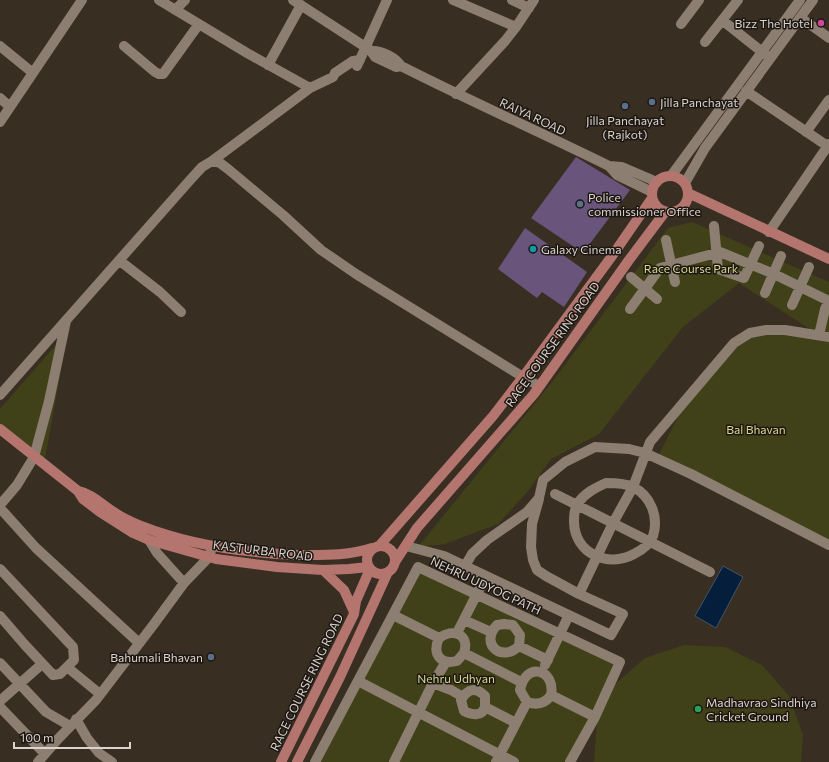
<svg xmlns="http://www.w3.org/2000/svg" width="829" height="762" font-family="Commissioner,sans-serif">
	<rect width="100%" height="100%" fill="#392e22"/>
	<!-- green -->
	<path fill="#404119" d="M 692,222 L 829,282 L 829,337 L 819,335 L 739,283 L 683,327 L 599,434 L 551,459 L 529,490 L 498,524 L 445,544 L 418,547 L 552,382 L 668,228 Z
		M 68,331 L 44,464 L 0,427 L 0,409 Z
		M 750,333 L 810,335 L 829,339 L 829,546 L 655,462 L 687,399 Z
		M 418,567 L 620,662 L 575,762 L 315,762 Z
		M 684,645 L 725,647 L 762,665 L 789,696 L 803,735 L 801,762 L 594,762 L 597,722 L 614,685 L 645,658 Z"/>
	<!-- water -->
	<path fill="#041e3c" stroke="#445467" d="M 723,566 L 743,577 L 716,628 L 695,616 Z"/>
	<!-- building -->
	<path fill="#69547b" d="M 576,157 L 630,190 L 583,253 L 531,218 Z
		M 525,228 L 587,272 L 564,307 L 542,292 L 537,298 L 498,269 Z"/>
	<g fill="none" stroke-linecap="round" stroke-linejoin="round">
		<!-- minor -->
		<path stroke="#8c7e70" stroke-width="10" d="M 159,0 L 247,53 L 310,88
			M 293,0 L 370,50
			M 453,0 L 516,27
			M 512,0 L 529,8
			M 175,10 L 185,0
			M 801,18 L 829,38
			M 722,20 L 766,55
			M 681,24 L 699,0
			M 705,42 L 738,0
			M 0,46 L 33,73
			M 124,46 L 155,72 L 159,74 L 163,74 L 199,24
			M 268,65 L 301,5
			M 357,66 L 387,0
			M 401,66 L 396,67 L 375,57 L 371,51 C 382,50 396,58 401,66 C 470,101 540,132 609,166 L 617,175 L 652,192
			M 746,91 L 829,147
			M 456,94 L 505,41 L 516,27 L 534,0
			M 0,98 L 10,107
			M 0,122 L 82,0
			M 806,132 L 829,100
			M 212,161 L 310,88 L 333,77 L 335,73 L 353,61 L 360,60
			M 609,166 L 622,167 L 657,182
			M 671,176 L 800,0
			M 685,183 L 705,148 L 813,0
			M 714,226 L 718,269 L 744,278 L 759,246
			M 769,232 L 829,144
			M 666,240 L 675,282
			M 120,261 L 160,292 L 181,312
			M 631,277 L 657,299
			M 765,293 L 781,256
			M 792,305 L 809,267
			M 630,309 L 660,268 L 720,252 L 774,274 L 829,301
			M 819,335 L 825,309 L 829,301
			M 0,395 L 191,179 L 202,167 L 212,161 L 220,163 L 228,169 L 283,215 L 321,250 L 356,274 L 523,377 L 539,386
			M 606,483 C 615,483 625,483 633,487 C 651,496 659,517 653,536 C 650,544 642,550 634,554 C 608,568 575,554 574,522 C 574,517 574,509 577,505 C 583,494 595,488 606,483 Z
			M 555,494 L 710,572
			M 0,505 L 17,485 L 34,457 L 49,401 L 66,321
			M 0,508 L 36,548 L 139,643
			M 406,546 L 444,556 L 611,635 L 623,614 L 579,594 L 546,576 L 537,570 L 533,560 L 531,547 L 532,524 L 539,499
			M 465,566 L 472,554 L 487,540 L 527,512 L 539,498 L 543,480 L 565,462 L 595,447 L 629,449 L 645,453 L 691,474 L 829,545
			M 0,569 L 73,647 L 74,660 L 60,674 L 53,675 L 25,645 L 0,616
			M 184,583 L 209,557 L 212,547
			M 579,594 L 613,523 L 633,487 L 650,442 L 734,343 L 750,333 L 766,330 L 785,330 L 829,337
			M 393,615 L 439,638
			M 464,620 L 491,632
			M 457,633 L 486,576
			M 519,646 C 502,663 479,644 497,625 L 504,624 L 513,625 L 520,635 L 519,646 L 548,660
			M 464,653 C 470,634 453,628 439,638 C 432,654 440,665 457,661 L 464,653 L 521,682
			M 0,663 L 46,712 L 70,726
			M 545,665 L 569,615
			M 67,667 L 100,694
			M 358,681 L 514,762
			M 433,683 L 451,690 L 463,697
			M 551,695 C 556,670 526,660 520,690 L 527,702 C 536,705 545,704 551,695 L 595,717
			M 0,701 L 42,664
			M 0,707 L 45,754
			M 485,707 L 485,696 C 476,687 468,688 461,700 L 464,711 C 472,715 482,717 485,707 L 516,723
			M 76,719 L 87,738 L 99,753 L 112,762
			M 38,762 L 58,739 L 96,700 L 154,624 L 184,583 L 157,553 L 149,540
			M 315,762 L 418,567 L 620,662 L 595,717 L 570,762
			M 394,762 L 433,683 L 446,662
			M 496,762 L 527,702"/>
		<!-- major -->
		<path stroke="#b4756f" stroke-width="10" d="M652 194a18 18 0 1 1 36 0a18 18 0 1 1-36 0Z
			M 688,193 L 829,259
			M 0,429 L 78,491 C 92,494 100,503 112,511 C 121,517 131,522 141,526 C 192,546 245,553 299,555 C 323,555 348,556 372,548
			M 78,491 L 83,499 L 100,512 L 133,533 L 149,540 L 216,559 L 277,567 L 323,570 L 349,569 L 368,567
			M 380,545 L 493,416 L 523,377 L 612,256 L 652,198
			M367 560a14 14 0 1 1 28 0a14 14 0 1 1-28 0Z
			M 395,562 L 417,528 L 534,394 L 629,260 L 665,212
			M 323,570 L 344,590 L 354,612
			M 281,762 L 354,614 L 356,601 L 370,569
			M 297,762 L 340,677 L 388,572"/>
	</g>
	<!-- markers -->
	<circle fill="#d1479c" stroke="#1c1712" stroke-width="1.5" cx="821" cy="23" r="4"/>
	<g fill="#5c6f8a" stroke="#1c1712" stroke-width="1.5">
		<circle cx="652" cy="102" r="4"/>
		<circle cx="625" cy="106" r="4"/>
		<circle cx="580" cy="204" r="4"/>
		<circle cx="211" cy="657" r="4"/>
	</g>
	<circle fill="#0f9aa8" stroke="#1c1712" stroke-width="1.5" cx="533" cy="249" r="4"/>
	<circle fill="#2e9e5b" stroke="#1c1712" stroke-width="1.5" cx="698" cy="709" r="4"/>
	<g text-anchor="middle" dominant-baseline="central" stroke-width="3" stroke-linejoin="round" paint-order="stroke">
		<!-- poi labels -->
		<g font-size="12" fill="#dbd3cc" stroke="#1c1712" text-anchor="start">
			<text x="813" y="23" text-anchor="end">Bizz The Hotel</text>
			<text x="660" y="102">Jilla Panchayat</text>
			<text x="625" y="120" text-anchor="middle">Jilla Panchayat<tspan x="625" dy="14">(Rajkot)</tspan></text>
			<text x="588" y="197">Police<tspan x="588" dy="14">commissioner Office</tspan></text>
			<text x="541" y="249">Galaxy Cinema</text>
			<text x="203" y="657" text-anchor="end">Bahumali Bhavan</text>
			<text x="706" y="702">Madhavrao Sindhiya<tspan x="706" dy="14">Cricket Ground</tspan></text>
		</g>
		<!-- street labels -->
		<g font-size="12" fill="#dbd3cc" stroke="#1c1712">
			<text transform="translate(533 116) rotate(25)">RAIYA ROAD</text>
			<text transform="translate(552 344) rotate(-54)">RACE COURSE RING ROAD</text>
			<text transform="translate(263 550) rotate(7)">KASTURBA ROAD</text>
			<text transform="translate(486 585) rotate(25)">NEHRU UDYOG PATH</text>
			<text transform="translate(306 682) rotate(-64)">RACE COURSE RING ROAD</text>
		</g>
		<!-- park labels -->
		<g font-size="12" fill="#d4d88d" stroke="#1c1712">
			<text x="691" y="268">Race Course Park</text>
			<text x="756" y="429">Bal Bhavan</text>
			<text x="456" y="678">Nehru Udhyan</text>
		</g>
	</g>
	<!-- scale -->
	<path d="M14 742v6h116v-6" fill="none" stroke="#dbd3cc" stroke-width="2"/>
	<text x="20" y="742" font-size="12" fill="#dbd3cc" stroke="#1c1712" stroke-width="3" paint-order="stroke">100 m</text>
</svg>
